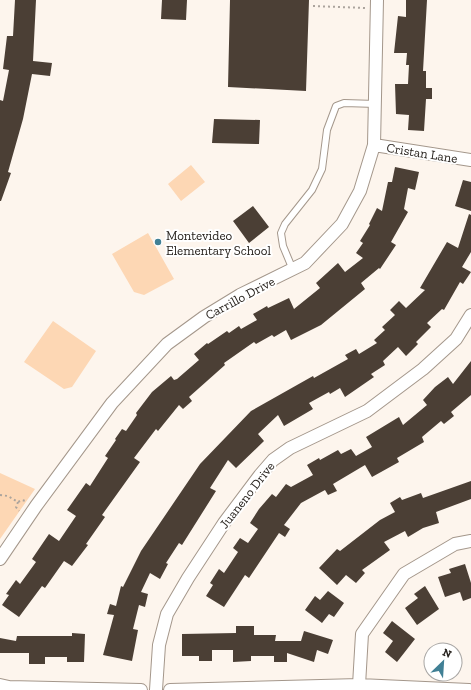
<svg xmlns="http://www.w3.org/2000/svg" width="471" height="690" font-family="'Zilla Slab',serif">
	<rect width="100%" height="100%" fill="#fdf5ed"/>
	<!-- green -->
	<path fill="#fdd7b4" d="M 191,165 L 205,182 L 181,201 L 168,184 Z
		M 148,233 L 174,279 L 144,295 L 134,292 L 112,254 Z
		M 53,321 L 96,351 L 72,387 L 64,389 L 24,362 Z
		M 0,473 L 35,489 L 0,539 Z"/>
	<!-- building -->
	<path fill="#4b3f35" d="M 15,0 L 36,0 L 33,61 L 52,63 L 50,76 L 32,74 L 23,119 L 8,172 L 11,173 L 1,201 L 0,201 L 0,100 L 3,101 L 9,70 L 3,69 L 7,36 L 13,36 Z
		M 162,0 L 187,0 L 186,20 L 161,19 Z
		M 230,0 L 309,0 L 306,91 L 228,87 Z
		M 406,0 L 427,0 L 423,71 L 426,71 L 426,88 L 432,88 L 432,99 L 426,99 L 424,131 L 408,130 L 409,115 L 396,114 L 395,84 L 408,84 L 409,65 L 406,65 L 407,53 L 394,53 L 398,16 L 406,17 Z
		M 214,119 L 260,120 L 259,144 L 212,143 Z
		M 395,167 L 419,172 L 415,190 L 408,188 L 404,209 L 408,212 L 391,242 L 396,245 L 380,269 L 379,268 L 361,283 L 365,289 L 321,325 L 291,340 L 286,330 L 274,337 L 272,335 L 256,344 L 254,342 L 224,363 L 225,365 L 189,397 L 192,401 L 183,409 L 179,405 L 158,431 L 156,429 L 134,458 L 140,462 L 102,515 L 105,517 L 86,544 L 88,545 L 72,566 L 64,561 L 45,588 L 42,586 L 19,617 L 2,605 L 9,595 L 6,594 L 16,580 L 20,584 L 36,562 L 32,559 L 49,534 L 59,541 L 76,516 L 67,510 L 86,483 L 90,486 L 108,458 L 105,456 L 116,440 L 115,439 L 122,429 L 126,431 L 137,415 L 136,413 L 152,392 L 171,376 L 174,380 L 177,379 L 199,360 L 194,354 L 207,343 L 208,344 L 227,331 L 229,333 L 239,326 L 241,329 L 257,320 L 253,314 L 267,306 L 268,308 L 289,298 L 294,309 L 320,288 L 316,283 L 338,263 L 345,272 L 363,258 L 356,253 L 363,243 L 360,241 L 370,225 L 369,224 L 377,208 L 382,211 L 388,182 L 392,182 Z
		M 463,180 L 471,182 L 471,211 L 455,206 Z
		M 253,206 L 269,227 L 249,243 L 233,221 Z
		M 469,214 L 471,215 L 471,252 L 462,267 L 471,272 L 463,284 L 460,282 L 444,310 L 442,309 L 427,323 L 431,327 L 416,342 L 418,344 L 406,356 L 398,347 L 383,361 L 385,365 L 371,374 L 374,377 L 345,397 L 340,388 L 330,394 L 329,392 L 309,403 L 313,409 L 284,426 L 278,415 L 258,434 L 264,441 L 236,468 L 228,460 L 210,488 L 216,491 L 182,545 L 179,543 L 166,563 L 168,564 L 160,579 L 150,573 L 141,592 L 148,594 L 145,607 L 139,605 L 133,629 L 138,630 L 132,661 L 103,655 L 114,615 L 107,614 L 110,604 L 116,606 L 121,586 L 123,587 L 141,551 L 200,464 L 251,411 L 313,376 L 314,378 L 348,359 L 345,355 L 356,349 L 359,354 L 377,343 L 374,340 L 385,330 L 382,327 L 395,315 L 390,310 L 399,301 L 406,308 L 425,290 L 420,288 L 447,242 L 458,248 Z
		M 471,361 L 471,395 L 451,412 L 454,416 L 444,424 L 441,421 L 422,437 L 424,442 L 397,458 L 399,462 L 372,477 L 365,465 L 333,484 L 337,491 L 328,495 L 325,490 L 301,503 L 284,525 L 290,529 L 285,537 L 279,533 L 249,578 L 245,575 L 224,607 L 206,596 L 213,585 L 210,583 L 219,569 L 224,573 L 238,552 L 233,548 L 240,538 L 248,543 L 258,529 L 250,523 L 259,509 L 272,494 L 276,497 L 286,484 L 291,487 L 313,475 L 307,465 L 319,458 L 320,460 L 338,450 L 341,454 L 351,449 L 356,456 L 372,447 L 366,437 L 399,417 L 403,425 L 427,405 L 423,400 L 435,387 L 448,377 L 453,384 Z
		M 471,481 L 471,499 L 436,512 L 439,523 L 423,528 L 408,537 L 405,531 L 384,542 L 390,550 L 362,570 L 365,573 L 356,583 L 346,575 L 337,585 L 319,568 L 337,549 L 340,551 L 380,520 L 395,512 L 390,503 L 400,497 L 402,500 L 421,493 L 423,498 Z
		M 465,564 L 471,583 L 471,598 L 463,601 L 460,592 L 445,597 L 438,577 L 451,573 L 449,569 Z
		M 425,586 L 439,609 L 417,625 L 405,608 L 418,598 L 414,594 Z
		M 328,591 L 344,603 L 334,617 L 329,614 L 322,623 L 305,610 L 315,596 L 320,600 Z
		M 392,621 L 415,639 L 397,662 L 385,652 L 393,641 L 383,633 Z
		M 236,626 L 254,626 L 254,635 L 276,635 L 275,641 L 301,641 L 304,631 L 333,640 L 328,654 L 317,650 L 314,662 L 287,653 L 287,662 L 274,662 L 274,656 L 251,656 L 251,661 L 233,662 L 233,650 L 212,650 L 212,661 L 199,661 L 199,656 L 182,656 L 182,634 L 236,633 Z
		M 72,633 L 85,634 L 84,662 L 67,662 L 67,657 L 45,657 L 45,664 L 29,664 L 29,653 L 0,653 L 0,638 L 16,641 L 17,636 L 72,636 Z"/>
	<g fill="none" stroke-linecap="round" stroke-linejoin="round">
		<!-- service casing -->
		<g stroke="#a4978b" stroke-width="8">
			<path id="service" d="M 293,270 L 283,246 L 281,233 L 285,224 L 312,190 L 322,169 L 327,130 L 336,106 L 344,103 L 376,104"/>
		</g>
		<!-- minor casing -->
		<g stroke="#a4978b" stroke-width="14">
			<path id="minor" d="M 374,145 L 471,160
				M 0,559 L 36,506 L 112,403 L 167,344 L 204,317 L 240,295 L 305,263 L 342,224 L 360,191 L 374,145 L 377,0
				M 0,685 L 9,687 L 141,690
				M 359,685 L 362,634 L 404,574 L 455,544 L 471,541
				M 156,690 L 159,645 L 167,614 L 188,578 L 224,523 L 260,475 L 273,460 L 290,448 L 367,411 L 423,369 L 456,339 L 471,315
				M 170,690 L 359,685 L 469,690"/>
		</g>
		<!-- path -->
		<path stroke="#aba49d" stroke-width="2" stroke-dasharray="2 3" stroke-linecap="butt" d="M 313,6 L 366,8
			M 0,495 L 8,496 L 18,502 L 22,500 L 26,501
			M 18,502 L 16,507 L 19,511"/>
		<!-- service -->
		<use href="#service" stroke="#fff" stroke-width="6"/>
		<!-- minor -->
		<use href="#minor" stroke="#fff" stroke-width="12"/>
	</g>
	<!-- markers -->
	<circle fill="#418095" stroke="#fff" stroke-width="1.5" cx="158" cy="242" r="4"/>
	<g text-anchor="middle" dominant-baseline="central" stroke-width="4" stroke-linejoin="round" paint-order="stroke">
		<!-- street labels -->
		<g font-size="13" fill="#26211c" stroke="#fff">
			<text transform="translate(422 153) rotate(9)">Cristan Lane</text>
			<text transform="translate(240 298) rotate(-28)">Carrillo Drive</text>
			<text transform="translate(247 495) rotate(-52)">Juaneno Drive</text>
		</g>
		<!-- poi labels -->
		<g font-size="13" fill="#26211c" stroke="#fff" text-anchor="start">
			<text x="166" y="235">Montevideo<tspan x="166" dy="15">Elementary School</tspan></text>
		</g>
	</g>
	<!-- north arrow -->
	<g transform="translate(443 662) rotate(25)"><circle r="19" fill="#ffffff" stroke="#a8a6a4"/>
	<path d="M0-3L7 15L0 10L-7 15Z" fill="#418095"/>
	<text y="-6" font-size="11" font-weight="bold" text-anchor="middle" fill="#26211c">N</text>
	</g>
</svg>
